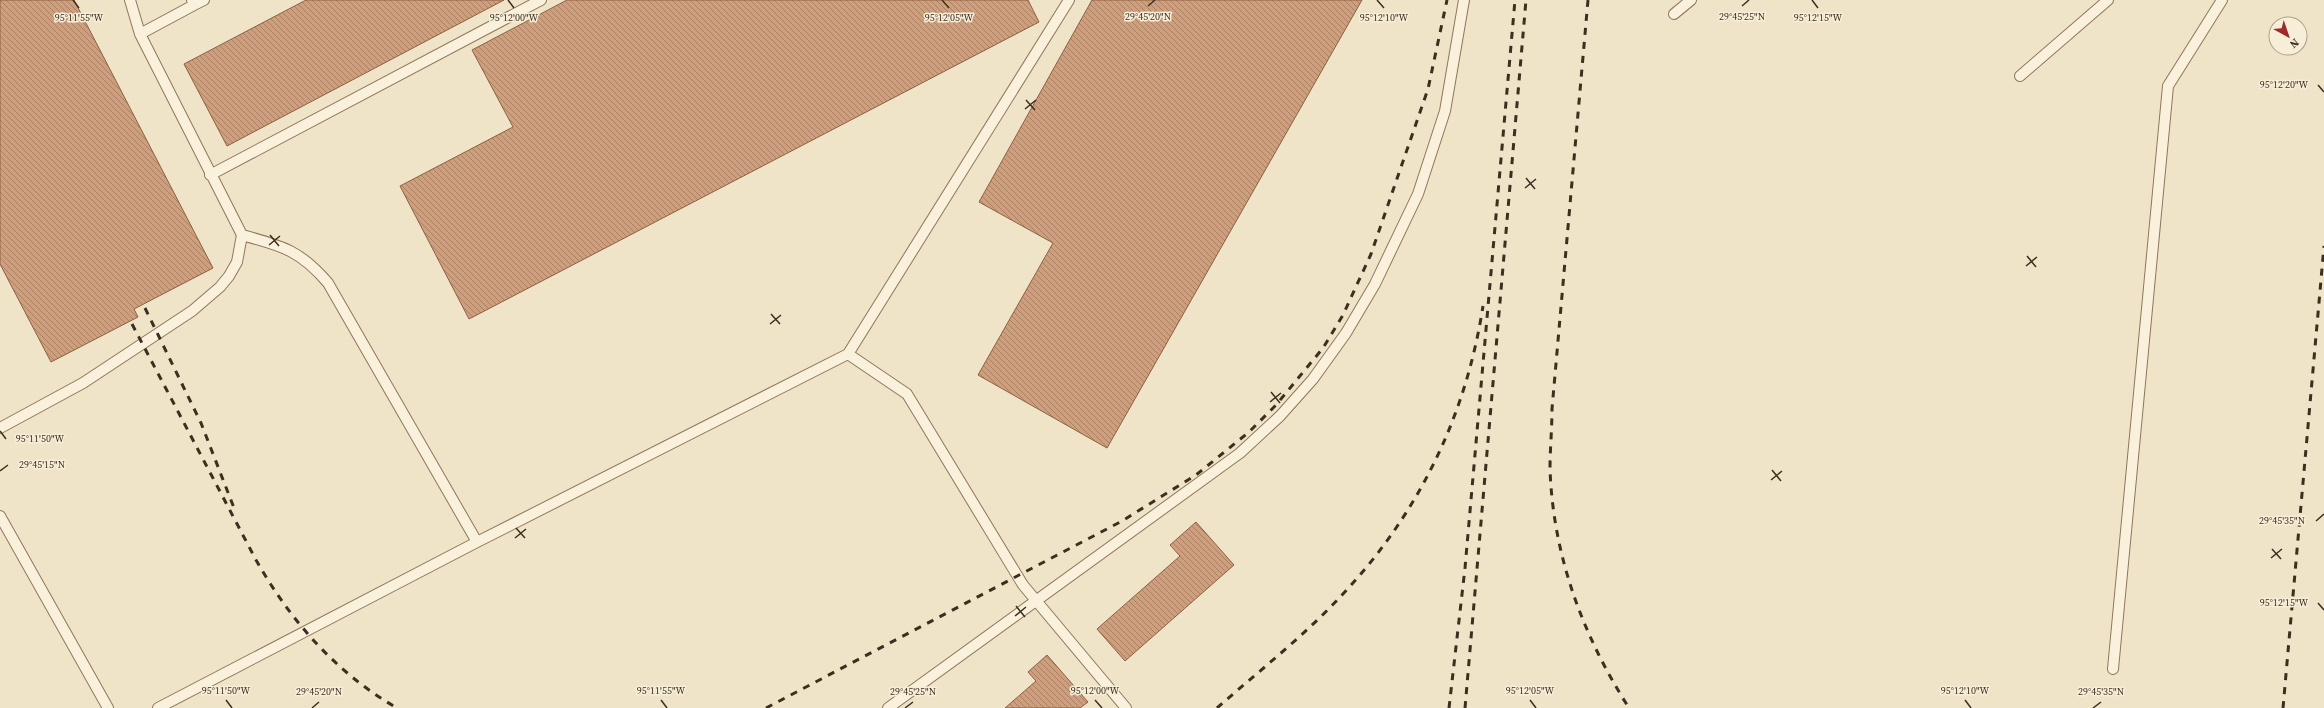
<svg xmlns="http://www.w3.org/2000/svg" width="2324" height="708" font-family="'Source Serif 4',serif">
	<defs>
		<pattern id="building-back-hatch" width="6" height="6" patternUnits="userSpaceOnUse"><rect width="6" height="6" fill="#cf9f7d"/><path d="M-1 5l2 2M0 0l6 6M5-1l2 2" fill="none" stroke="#a98266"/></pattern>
	</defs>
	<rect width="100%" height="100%" fill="#f0e4c8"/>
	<!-- building -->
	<path fill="url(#building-back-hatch)" stroke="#8d5f41" d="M 0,0 L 74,0 L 213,268 L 134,309 L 138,317 L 51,362 L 0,264 Z
		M 306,0 L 504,0 L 227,146 L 184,64 Z
		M 567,0 L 1028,0 L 1039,22 L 469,319 L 400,186 L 513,127 L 472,50 Z
		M 1092,0 L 1362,0 L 1107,448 L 978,375 L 1053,243 L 979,202 Z
		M 1196,522 L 1234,565 L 1125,661 L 1097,629 L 1180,556 L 1170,545 Z
		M 1047,655 L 1088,702 L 1080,708 L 1005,708 L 1036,681 L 1028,672 Z"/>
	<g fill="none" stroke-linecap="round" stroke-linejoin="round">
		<!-- service casing -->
		<g stroke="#8d765c" stroke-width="12">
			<path id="service" d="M 130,0 L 140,34 L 242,235 C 282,246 300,250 328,283 L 477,542
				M 194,5 L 204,0
				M 1674,14 L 1691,0
				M 140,34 L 194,5 L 192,0
				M 2020,76 L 2108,0
				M 210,175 L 541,0
				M 848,354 L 907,394 L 1023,585 L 1126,708
				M 0,428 L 83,383 L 192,311 L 220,287 L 229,276 L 237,262 L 242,235
				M 0,516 L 108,708
				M 2113,669 L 2168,86 L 2222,0
				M 158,708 L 477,542 L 848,354 L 1069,0
				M 888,708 L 1240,453 L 1280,416 L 1313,379 L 1346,333 L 1375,284 L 1418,194 L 1445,111 L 1464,0"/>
		</g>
		<!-- service -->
		<use href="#service" stroke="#faf1dc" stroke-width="10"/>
		<!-- rail -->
		<path stroke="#3d2e20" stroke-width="3" stroke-dasharray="7 7" stroke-linecap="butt" d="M 1588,0 L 1552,409 C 1552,429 1550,449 1550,469 C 1553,556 1583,636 1629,708
			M 145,308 L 201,423 L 234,508
			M 132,324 L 256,560 C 290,620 336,673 397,708
			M 766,708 L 1122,521 L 1196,475 L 1249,432 L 1276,405 L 1323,348 L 1343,315 L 1371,254 L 1428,89 L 1447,0
			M 1217,708 C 1259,671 1304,636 1342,595 C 1419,513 1466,416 1483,306
			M 1449,708 L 1465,568 L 1515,0
			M 1465,708 L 1526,0
			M 2283,708 L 2324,246"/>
	</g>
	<!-- ticks -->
	<path fill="none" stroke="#3d2e20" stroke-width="1.5" d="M 73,0 L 79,8M 508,0 L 514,8M 942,0 L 949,8M 1377,0 L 1384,8M 1812,0 L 1818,8M 1148,6 L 1155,0M 1742,6 L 1749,0M 2318,85 L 2324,92M 1026,100 L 1035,110M 1025,109 L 1036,100M 1526,178 L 1535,189M 1525,188 L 1536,179M 270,235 L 279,246M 269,245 L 280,236M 2027,256 L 2036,267M 2026,266 L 2037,257M 771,314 L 780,324M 770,324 L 781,315M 1271,392 L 1280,403M 1270,402 L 1281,393M 0,431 L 6,439M 1772,470 L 1781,481M 0,471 L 8,465M 1771,480 L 1782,471M 2316,521 L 2324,514M 516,528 L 525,538M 515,538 L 526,529M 2272,549 L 2281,559M 2271,558 L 2282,549M 2318,603 L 2324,610M 1016,606 L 1025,617M 1015,616 L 1026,607M 226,700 L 232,708M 661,700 L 667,708M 1095,700 L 1102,708M 1530,700 L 1536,708M 1965,700 L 1971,708M 312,708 L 319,702M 905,708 L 913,702M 2093,708 L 2101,702"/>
	<g font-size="10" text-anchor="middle" fill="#3d2e20" stroke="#f7eed8" stroke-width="3" stroke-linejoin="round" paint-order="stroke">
		<text x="1148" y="20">29°45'20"N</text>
		<text x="1742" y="20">29°45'25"N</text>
		<text x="514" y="21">95°12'00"W</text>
		<text x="949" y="21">95°12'05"W</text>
		<text x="1384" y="21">95°12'10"W</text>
		<text x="79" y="21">95°11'55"W</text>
		<text x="1818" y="21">95°12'15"W</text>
		<text x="2284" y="88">95°12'20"W</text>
		<text x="40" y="442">95°11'50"W</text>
		<text x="42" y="468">29°45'15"N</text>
		<text x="2282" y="524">29°45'35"N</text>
		<text x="2284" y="606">95°12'15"W</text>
		<text x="226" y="694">95°11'50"W</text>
		<text x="661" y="694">95°11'55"W</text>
		<text x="1095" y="694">95°12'00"W</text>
		<text x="1530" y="694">95°12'05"W</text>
		<text x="1965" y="694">95°12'10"W</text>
		<text x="319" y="695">29°45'20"N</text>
		<text x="913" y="695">29°45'25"N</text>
		<text x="2101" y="695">29°45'35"N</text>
	</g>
	<!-- north arrow -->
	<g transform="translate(2288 36) rotate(140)"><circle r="19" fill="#f7eed8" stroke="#ada18e"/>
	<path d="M0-3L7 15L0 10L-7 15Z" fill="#9e2a2b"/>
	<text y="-6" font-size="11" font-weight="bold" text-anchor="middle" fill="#3d2e20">N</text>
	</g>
</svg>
